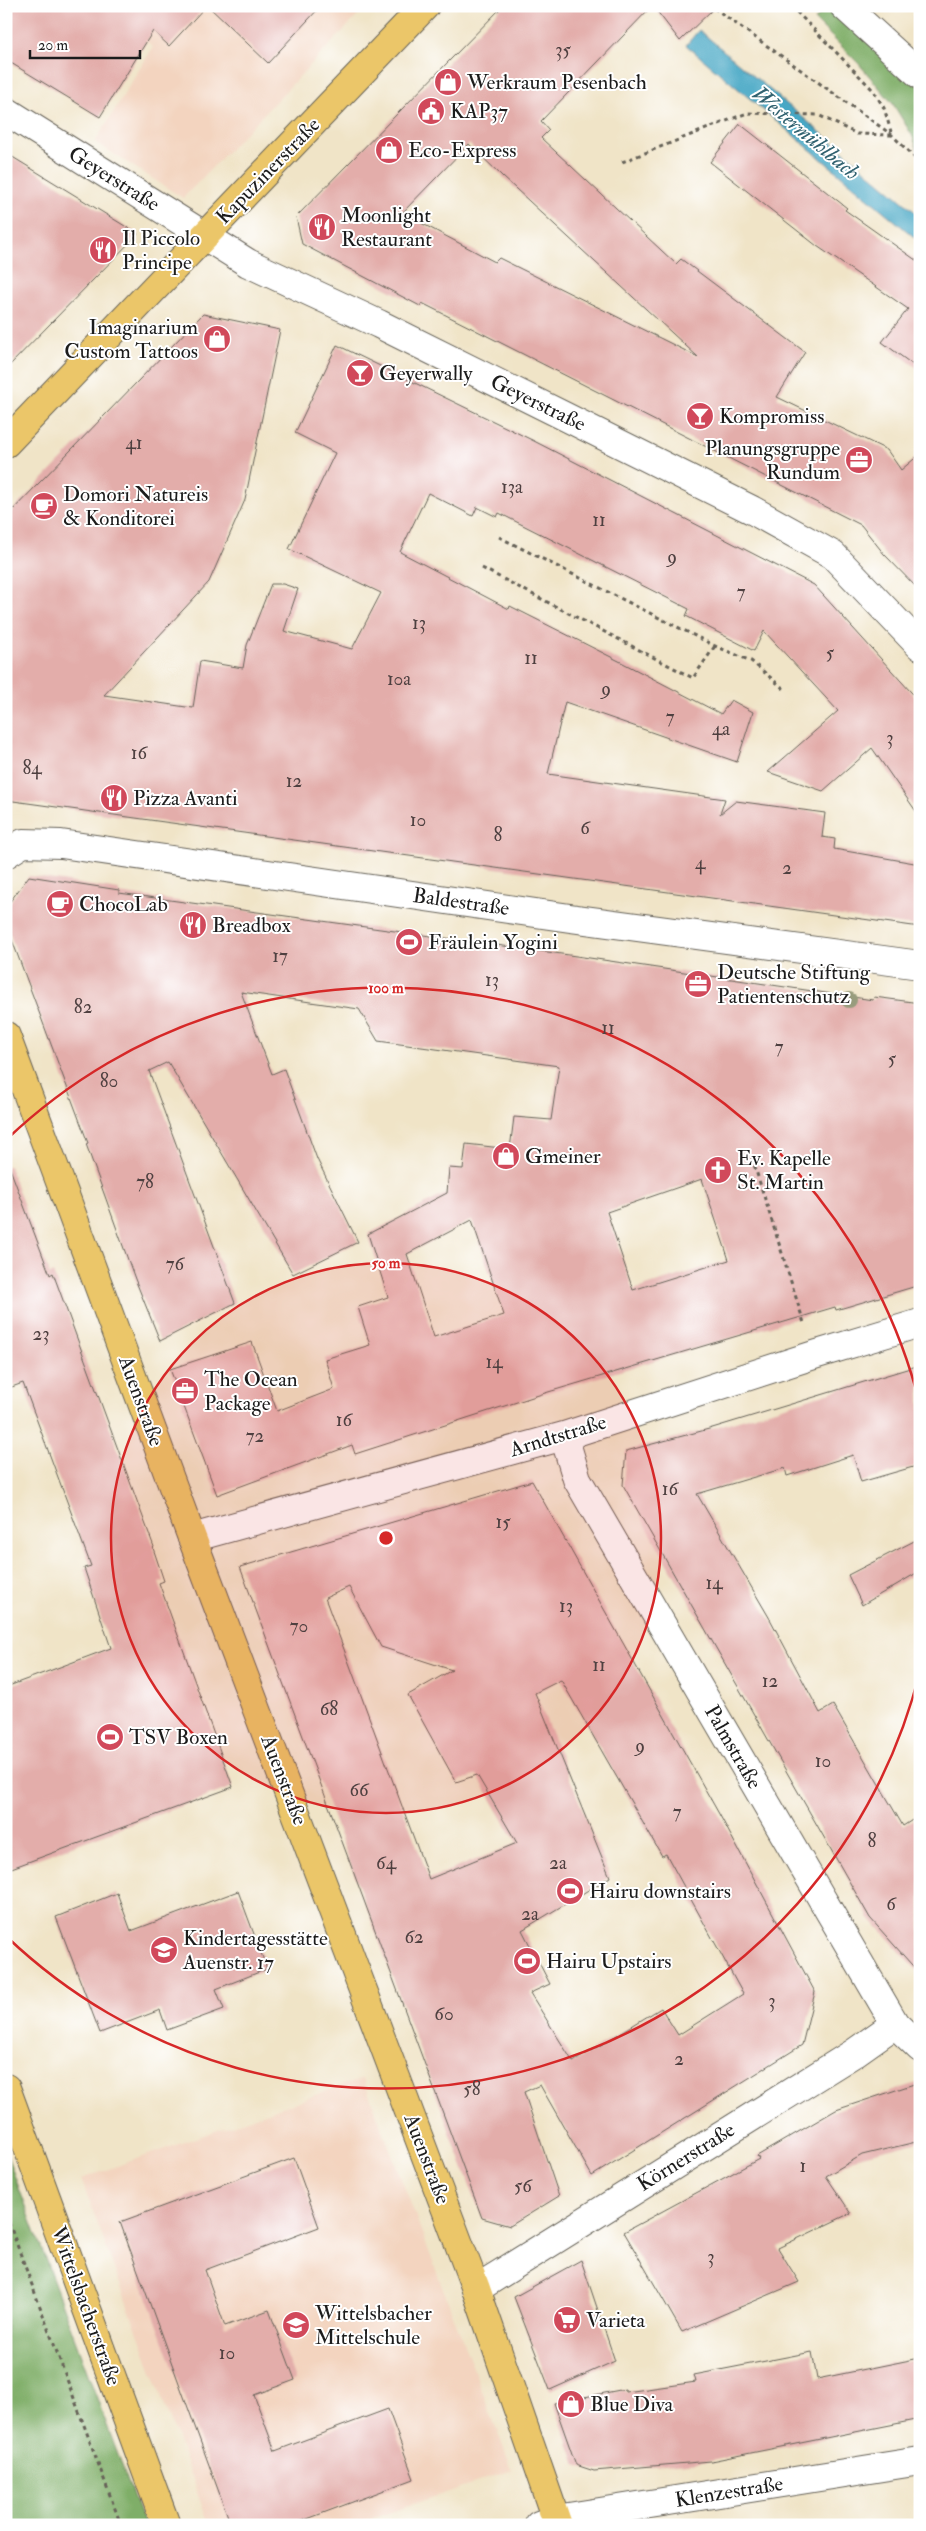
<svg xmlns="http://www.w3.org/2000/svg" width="926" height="2531" font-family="'IM FELL Double Pica',serif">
	<rect width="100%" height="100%" fill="#fff"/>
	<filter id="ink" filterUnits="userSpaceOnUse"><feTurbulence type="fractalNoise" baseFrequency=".02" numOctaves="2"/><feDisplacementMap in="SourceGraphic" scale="10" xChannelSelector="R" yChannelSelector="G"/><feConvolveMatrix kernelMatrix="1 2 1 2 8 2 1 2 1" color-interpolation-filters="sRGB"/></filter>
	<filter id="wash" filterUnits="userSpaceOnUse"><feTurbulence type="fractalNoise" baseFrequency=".0096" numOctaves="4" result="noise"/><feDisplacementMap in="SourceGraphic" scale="20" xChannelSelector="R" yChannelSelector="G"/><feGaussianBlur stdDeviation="1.12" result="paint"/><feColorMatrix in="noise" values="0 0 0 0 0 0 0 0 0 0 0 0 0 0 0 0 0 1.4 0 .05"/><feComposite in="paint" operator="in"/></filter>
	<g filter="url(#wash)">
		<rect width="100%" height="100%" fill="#f0e4c7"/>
		<!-- built -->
		<path fill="#f3d4bf" d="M 134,6 L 367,6 L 183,198 L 95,142 L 153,47 L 122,19 Z
			M 363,2078 L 512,2470 L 354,2525 L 209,2525 L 81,2179 Z"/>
		<!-- forest -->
		<path fill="#7fae68" stroke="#4e6542" d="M 827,6 L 920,88 L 920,155 L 912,135 L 893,104 L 859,64 L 815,20 Z
			M 6,2153 L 144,2525 L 6,2525 Z"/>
		<!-- water -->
		<path fill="#46a7c5" stroke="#316270" d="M 699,30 L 920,216 L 920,242 L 686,45 Z"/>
		<g id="blocks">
			<!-- building -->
			<path fill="#e3adaa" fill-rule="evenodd" d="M 6,6 L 206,6 L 169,46 L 153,31 L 100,117 L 6,60 Z
				M 208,6 L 321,6 L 268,63 Z
				M 503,6 L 652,6 L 541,121 L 549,130 L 541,138 L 676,264 L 681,259 L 805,352 L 777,397 L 887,450 L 901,470 L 920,454 L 920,591 L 884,554 L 861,525 L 422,303 L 420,306 L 302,244 L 296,217 ZM 469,144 L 503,177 L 698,357 L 499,258 L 495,262 L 402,213 Z
				M 653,6 L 716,6 L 680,41 Z
				M 740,124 L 847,208 L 845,210 L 920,263 L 920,370 L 882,342 L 908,309 L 817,246 L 710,162 Z
				M 6,153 L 138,234 L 6,369 Z
				M 203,314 L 280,330 L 245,500 L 209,582 L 104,695 L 193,708 L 200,661 L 243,668 L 247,645 L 271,584 L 283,584 L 298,589 L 284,631 L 352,649 L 381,593 L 289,549 L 335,453 L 295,433 L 337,345 L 534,441 L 814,585 L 920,702 L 920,817 L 872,748 L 823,791 L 768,772 L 838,711 L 764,631 L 754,651 L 686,616 L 689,609 L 499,513 L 497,517 L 477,507 L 473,516 L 428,493 L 400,552 L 509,609 L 510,606 L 621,662 L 721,714 L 731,700 L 753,712 L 737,762 L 565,702 L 548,774 L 725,799 L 720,814 L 736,801 L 825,813 L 822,837 L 835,839 L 834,849 L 920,864 L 920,927 L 6,800 L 6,517 Z
				M 29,876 L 119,890 L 119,893 L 576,956 L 873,1000 L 874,997 L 920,1003 L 920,1285 L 836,1310 L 835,1307 L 545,1393 L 355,1454 L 352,1445 L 217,1495 L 170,1369 L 252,1342 L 277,1411 L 334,1389 L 325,1359 L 370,1345 L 358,1307 L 388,1297 L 368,1234 L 447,1193 L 449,1168 L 463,1169 L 466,1144 L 510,1149 L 514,1117 L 551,1120 L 559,1066 L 378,1041 L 359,1009 L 241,992 L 272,1074 L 284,1069 L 317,1159 L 358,1242 L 293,1274 L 168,1062 L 149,1071 L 235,1303 L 160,1341 L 135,1279 L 86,1144 L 88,1143 L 6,924 L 6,907 ZM 702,1179 L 729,1260 L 633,1290 L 607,1212 ZM 472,1220 L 504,1315 L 434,1337 L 407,1254 Z
				M 9,1166 L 50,1275 L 53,1273 L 154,1547 L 153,1548 L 164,1581 L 159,1583 L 233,1787 L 6,1870 L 6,1687 L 111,1648 L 84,1568 L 91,1566 L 23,1383 L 6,1389 L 6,1167 Z
				M 920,1365 L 920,1465 L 861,1482 L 853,1455 L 787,1476 L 785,1468 L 697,1494 L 770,1619 L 820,1713 L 833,1705 L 903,1826 L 920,1815 L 920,1974 L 870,1918 L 623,1485 L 626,1451 L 709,1429 Z
				M 532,1481 L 723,1821 L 815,1992 L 802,2045 L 592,2176 L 540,2085 L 524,2092 L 559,2196 L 510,2226 L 482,2218 L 240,1567 ZM 349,1587 L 381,1647 L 452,1670 L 408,1695 L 456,1782 L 477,1775 L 517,1843 L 429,1879 L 325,1598 ZM 561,1680 L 662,1856 L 666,1854 L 743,1994 L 678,2035 L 661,2008 L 573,2062 L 530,1993 L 550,1984 L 522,1930 L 610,1877 L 535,1693 Z
				M 920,1538 L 920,1571 L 862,1605 L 848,1575 Z
				M 238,1891 L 267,1969 L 216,1989 L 224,2009 L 167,2030 L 160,2010 L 100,2033 L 56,1917 L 117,1893 L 131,1931 Z
				M 920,2082 L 920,2141 L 862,2155 L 826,2176 L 851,2213 L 778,2248 L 799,2282 L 682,2332 L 624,2232 L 759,2159 L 757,2156 L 836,2110 Z
				M 294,2158 L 319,2227 L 205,2270 L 225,2326 L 269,2310 L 295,2380 L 254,2395 L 275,2451 L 388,2409 L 414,2479 L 291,2525 L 231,2525 L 120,2222 Z
				M 581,2260 L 615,2361 L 550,2390 L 514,2297 Z
				M 812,2352 L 817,2379 L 920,2358 L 920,2419 L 711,2461 L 594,2471 L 576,2465 L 554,2403 L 625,2389 L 626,2392 L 696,2382 L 694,2375 Z"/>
		</g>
	</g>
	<g filter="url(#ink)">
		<use href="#blocks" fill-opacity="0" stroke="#666258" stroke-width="1"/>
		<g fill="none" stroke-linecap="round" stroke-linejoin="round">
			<!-- minor casing -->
			<g stroke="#666258" stroke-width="30">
				<path id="minor" d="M 844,6 L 920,75
					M 6,111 L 248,263 L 379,324 L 564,416 L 752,510 L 833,555 L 920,646
					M 6,854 L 23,843 L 61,844 L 570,918 L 920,965
					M 564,1436 L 577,1479 L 895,2024 L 920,2048
					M 192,1538 L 564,1436 L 814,1355 L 920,1323
					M 476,2289 L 854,2053 L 895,2024
					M 539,2525 L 556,2519 L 920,2461"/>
			</g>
			<!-- major casing -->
			<g stroke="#666258" stroke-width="30">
				<path id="major" d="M 6,443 L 425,6
					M 6,1036 L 192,1538 L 476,2289 L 558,2525
					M 6,2088 L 166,2525"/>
			</g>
			<!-- path -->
			<path stroke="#666258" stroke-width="3" stroke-dasharray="4 4" stroke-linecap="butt" d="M 791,6 L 873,90 L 884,108 L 892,135
				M 714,8 L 892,135 L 920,163
				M 622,162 L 747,113 L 818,115 L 857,134 L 892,135
				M 499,537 L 715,646 L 751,661 L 784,689
				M 482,568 L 693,678 L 715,646
				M 752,1158 L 804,1323
				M 6,2215 L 121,2525"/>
			<!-- minor -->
			<use href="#minor" stroke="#fff" stroke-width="28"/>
			<!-- major -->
			<use href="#major" stroke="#ebc669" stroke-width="28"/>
		</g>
		<!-- trees -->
		<circle fill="#989c7d" cx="849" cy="1000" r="8"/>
	</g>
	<!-- distance rings -->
	<circle cx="386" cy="1538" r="275" fill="#d62828" fill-opacity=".12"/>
	<g fill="none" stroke="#d62828" stroke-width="2.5">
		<circle cx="386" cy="1538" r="275"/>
		<path d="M920 1671A550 550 0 0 1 7 1937M7 1139A550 550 0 0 1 920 1405"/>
	</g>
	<!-- icons -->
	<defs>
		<g id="shop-disc" transform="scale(1.4375)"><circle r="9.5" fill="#d1495b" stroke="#fff"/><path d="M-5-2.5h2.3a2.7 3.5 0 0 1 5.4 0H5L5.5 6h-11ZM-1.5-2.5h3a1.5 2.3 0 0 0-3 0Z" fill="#fff"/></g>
		<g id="civic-disc" transform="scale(1.4375)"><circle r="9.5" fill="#d1495b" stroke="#fff"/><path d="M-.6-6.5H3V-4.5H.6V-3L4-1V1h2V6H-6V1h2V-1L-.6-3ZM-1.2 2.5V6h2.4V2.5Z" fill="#fff"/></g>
		<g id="restaurant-disc" transform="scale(1.4375)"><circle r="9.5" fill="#d1495b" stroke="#fff"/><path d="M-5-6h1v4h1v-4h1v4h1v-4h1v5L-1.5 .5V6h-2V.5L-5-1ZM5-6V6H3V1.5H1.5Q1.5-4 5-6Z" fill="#fff"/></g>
		<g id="bar-disc" transform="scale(1.4375)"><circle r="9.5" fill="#d1495b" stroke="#fff"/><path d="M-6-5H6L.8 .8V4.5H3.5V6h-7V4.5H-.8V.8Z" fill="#fff"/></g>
		<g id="office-disc" transform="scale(1.4375)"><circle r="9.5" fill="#d1495b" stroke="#fff"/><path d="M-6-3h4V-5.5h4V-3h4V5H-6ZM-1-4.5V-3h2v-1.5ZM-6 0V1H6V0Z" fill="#fff"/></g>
		<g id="cafe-disc" transform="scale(1.4375)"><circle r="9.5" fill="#d1495b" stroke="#fff"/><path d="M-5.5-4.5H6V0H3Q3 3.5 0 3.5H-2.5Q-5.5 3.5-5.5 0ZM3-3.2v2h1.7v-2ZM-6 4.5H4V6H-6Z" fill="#fff"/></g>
		<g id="stadium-disc" transform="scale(1.4375)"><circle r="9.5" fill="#d1495b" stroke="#fff"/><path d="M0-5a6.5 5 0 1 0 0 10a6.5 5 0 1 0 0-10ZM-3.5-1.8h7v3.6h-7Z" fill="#fff"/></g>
		<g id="church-disc" transform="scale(1.4375)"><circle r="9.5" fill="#d1495b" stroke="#fff"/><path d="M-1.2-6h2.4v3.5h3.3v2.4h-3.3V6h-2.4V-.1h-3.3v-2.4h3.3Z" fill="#fff"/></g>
		<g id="school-disc" transform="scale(1.4375)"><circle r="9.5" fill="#d1495b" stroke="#fff"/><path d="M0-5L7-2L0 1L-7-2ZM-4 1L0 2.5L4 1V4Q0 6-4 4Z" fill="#fff"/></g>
		<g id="supermarket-disc" transform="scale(1.4375)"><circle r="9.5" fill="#d1495b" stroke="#fff"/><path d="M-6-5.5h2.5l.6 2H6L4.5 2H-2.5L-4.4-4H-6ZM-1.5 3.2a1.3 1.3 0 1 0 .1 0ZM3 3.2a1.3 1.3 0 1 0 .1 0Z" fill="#fff"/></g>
	</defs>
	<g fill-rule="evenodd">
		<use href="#shop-disc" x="448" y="82"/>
		<use href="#civic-disc" x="431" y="111"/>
		<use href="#shop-disc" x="389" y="150"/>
		<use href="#restaurant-disc" x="322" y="227"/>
		<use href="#restaurant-disc" x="103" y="250"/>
		<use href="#shop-disc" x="217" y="339"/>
		<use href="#bar-disc" x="360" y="373"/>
		<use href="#bar-disc" x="700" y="416"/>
		<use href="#office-disc" x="859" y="460"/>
		<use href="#cafe-disc" x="44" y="506"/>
		<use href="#restaurant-disc" x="114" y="798"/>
		<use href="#cafe-disc" x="60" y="904"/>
		<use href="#restaurant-disc" x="193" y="925"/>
		<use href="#stadium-disc" x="409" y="942"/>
		<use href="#office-disc" x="698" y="984"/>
		<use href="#shop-disc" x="506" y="1156"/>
		<use href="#church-disc" x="718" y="1170"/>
		<use href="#office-disc" x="185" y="1391"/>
		<use href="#stadium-disc" x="110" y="1737"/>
		<use href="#stadium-disc" x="570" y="1891"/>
		<use href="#school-disc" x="164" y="1950"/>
		<use href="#stadium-disc" x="527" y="1961"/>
		<use href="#supermarket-disc" x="567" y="2320"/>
		<use href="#school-disc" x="296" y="2325"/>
		<use href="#shop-disc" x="571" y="2404"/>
	</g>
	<g text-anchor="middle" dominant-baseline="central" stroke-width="4" stroke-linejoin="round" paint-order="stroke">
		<!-- number labels -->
		<g font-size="19" fill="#4e4040">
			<text x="563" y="50">35</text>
			<text x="134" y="443">41</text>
			<text x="512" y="487">13a</text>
			<text x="599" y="520">11</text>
			<text x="672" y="557">9</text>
			<text x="741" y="592">7</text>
			<text x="419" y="623">13</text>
			<text x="830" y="653">5</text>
			<text x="531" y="658">11</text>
			<text x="399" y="679">10a</text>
			<text x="606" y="689">9</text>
			<text x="670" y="717">7</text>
			<text x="721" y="729">4a</text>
			<text x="890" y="738">3</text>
			<text x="139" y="753">16</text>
			<text x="32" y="768">84</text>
			<text x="294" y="781">12</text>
			<text x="418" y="820">10</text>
			<text x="585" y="828">6</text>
			<text x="498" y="835">8</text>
			<text x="700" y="863">4</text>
			<text x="787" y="868">2</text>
			<text x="280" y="956">17</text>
			<text x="492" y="980">13</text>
			<text x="83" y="1007">82</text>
			<text x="608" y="1028">11</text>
			<text x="779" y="1047">7</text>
			<text x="892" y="1059">5</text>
			<text x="109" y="1081">80</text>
			<text x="145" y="1182">78</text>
			<text x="175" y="1264">76</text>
			<text x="41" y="1334">23</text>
			<text x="494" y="1362">14</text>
			<text x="344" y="1420">16</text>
			<text x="255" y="1436">72</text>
			<text x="670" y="1489">16</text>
			<text x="503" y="1522">15</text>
			<text x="714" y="1583">14</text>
			<text x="566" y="1606">13</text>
			<text x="299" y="1626">70</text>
			<text x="599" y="1665">11</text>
			<text x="770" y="1681">12</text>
			<text x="329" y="1709">68</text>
			<text x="640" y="1746">9</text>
			<text x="823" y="1761">10</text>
			<text x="359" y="1790">66</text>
			<text x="677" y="1812">7</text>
			<text x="872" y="1841">8</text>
			<text x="386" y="1863">64</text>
			<text x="558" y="1863">2a</text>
			<text x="891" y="1904">6</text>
			<text x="530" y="1914">2a</text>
			<text x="414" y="1937">62</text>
			<text x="772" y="2001">3</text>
			<text x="444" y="2014">60</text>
			<text x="679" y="2059">2</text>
			<text x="472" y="2089">58</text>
			<text x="803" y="2166">1</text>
			<text x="523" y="2186">56</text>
			<text x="711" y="2257">3</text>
			<text x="227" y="2353">10</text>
		</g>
		<!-- poi labels -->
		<g font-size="21" fill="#1c1c1c" stroke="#fff" text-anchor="start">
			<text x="467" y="82">Werkraum Pesenbach</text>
			<text x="450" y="111">KAP37</text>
			<text x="408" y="150">Eco-Express</text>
			<text x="341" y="215">Moonlight<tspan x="341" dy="24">Restaurant</tspan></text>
			<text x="122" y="238">Il Piccolo<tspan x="122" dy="24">Principe</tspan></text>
			<text x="198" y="327" text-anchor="end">Imaginarium<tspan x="198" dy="24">Custom Tattoos</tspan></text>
			<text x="379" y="373">Geyerwally</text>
			<text x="719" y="416">Kompromiss</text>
			<text x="840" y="448" text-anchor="end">Planungsgruppe<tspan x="840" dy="24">Rundum</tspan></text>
			<text x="63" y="494">Domori Natureis<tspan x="63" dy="24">&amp; Konditorei</tspan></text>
			<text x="133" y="798">Pizza Avanti</text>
			<text x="79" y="904">ChocoLab</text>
			<text x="212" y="925">Breadbox</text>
			<text x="428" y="942">Fräulein Yogini</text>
			<text x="717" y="972">Deutsche Stiftung<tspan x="717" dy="24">Patientenschutz</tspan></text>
			<text x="525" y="1156">Gmeiner</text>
			<text x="737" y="1158">Ev. Kapelle<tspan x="737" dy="24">St. Martin</tspan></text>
			<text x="204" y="1379">The Ocean<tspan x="204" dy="24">Package</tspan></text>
			<text x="129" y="1737">TSV Boxen</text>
			<text x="589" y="1891">Hairu downstairs</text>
			<text x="183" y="1938">Kindertagesstätte<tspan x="183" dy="24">Auenstr. 17</tspan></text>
			<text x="546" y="1961">Hairu Upstairs</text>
			<text x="315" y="2313">Wittelsbacher<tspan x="315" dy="24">Mittelschule</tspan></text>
			<text x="586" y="2320">Varieta</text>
			<text x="590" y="2404">Blue Diva</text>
		</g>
		<!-- street labels -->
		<g font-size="21" fill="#1c1c1c" stroke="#fff">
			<text transform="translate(268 171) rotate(-46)">Kapuzinerstraße</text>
			<text transform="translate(114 179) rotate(32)">Geyerstraße</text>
			<text transform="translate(538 403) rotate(26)">Geyerstraße</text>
			<text transform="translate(461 902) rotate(8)">Baldestraße</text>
			<text transform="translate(141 1401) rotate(70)">Auenstraße</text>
			<text transform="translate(558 1436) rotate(-17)">Arndtstraße</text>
			<text transform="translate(733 1747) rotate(60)">Palmstraße</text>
			<text transform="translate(284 1780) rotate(69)">Auenstraße</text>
			<text transform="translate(686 2157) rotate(-32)">Körnerstraße</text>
			<text transform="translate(427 2159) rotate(69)">Auenstraße</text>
			<text transform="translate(86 2306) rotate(70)">Wittelsbacherstraße</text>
			<text transform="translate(729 2492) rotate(-9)">Klenzestraße</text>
		</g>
		<!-- water labels -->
		<g font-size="22" font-style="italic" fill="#316270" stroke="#fff">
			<text transform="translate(806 133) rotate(40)">Westermühlbach</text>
		</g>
	</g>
	<circle cx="386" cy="1538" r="8" fill="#d62828" stroke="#fff" stroke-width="2.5"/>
	<g font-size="15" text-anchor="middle" font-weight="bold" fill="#d62828" stroke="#fff" stroke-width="4" stroke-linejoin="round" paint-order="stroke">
		<text x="386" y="993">100 m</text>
		<text x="386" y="1268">50 m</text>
	</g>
	<!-- margin -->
	<rect width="926" height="2531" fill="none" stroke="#fff" stroke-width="25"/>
	<!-- scale -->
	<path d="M30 50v8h110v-8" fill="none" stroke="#1c1c1c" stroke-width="2.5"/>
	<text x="38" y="50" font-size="15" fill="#1c1c1c" stroke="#ffffff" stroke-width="4" paint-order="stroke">20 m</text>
</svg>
